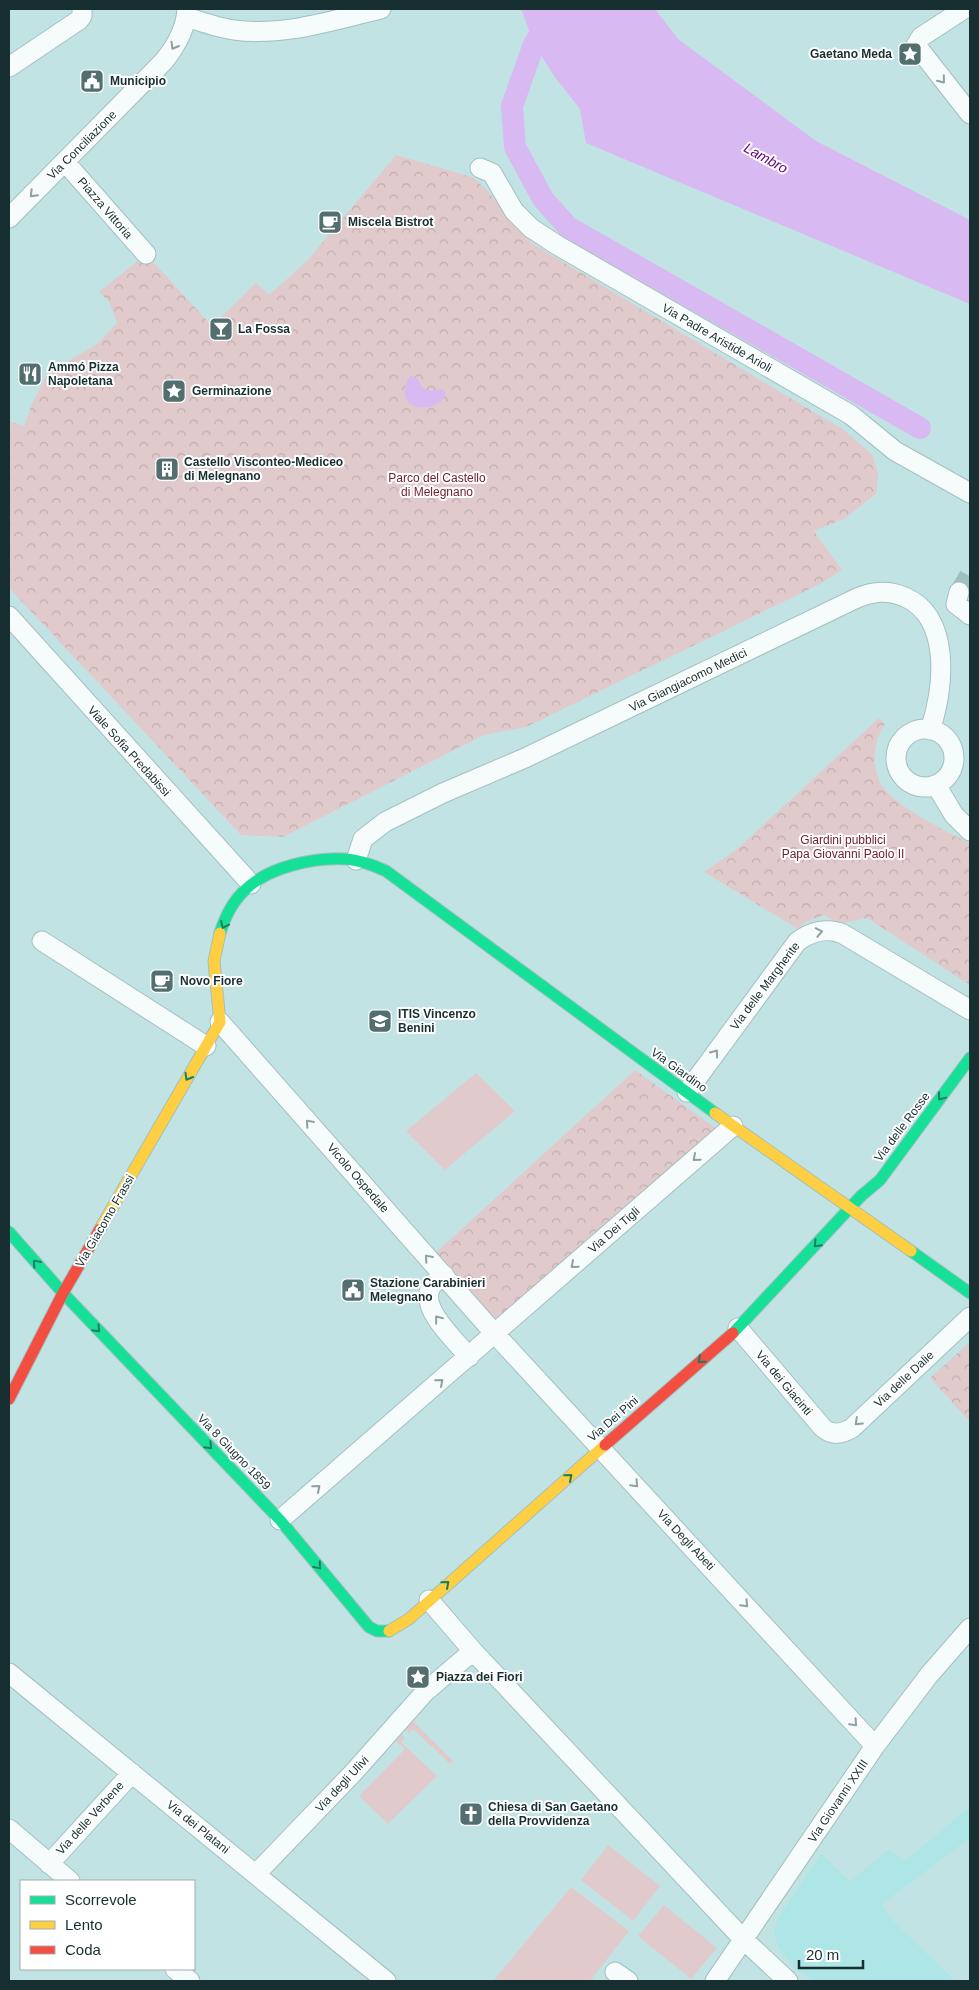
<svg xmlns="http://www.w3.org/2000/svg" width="979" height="1990" font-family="Helvetica,sans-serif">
	<defs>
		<pattern id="park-crowns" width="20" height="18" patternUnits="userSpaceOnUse" patternTransform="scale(1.25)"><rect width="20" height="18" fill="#e1cacc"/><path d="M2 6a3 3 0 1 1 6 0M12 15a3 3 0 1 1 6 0" fill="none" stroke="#c0aeb0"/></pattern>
	</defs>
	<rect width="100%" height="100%" fill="#c2e3e4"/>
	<!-- built -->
	<path fill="#aee5e6" d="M 970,1807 L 970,1838 L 882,1904 L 889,1917 L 955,1981 L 813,1981 L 806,1975 L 796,1970 L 779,1948 L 774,1933 L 778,1918 L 821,1854 L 850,1882 L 889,1849 L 905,1861 Z"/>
	<!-- green -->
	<path fill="#e1cacc" d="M 476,1073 L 515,1111 L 445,1170 L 406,1131 Z
		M 409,1717 L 453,1761 L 450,1764 L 413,1729 L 409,1733 L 401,1725 Z
		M 396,1729 L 405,1738 L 401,1742 L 437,1776 L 388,1824 L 359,1796 L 405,1749 L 390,1736 Z
		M 608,1845 L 660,1886 L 633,1921 L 581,1880 Z
		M 571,1887 L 629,1931 L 590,1981 L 493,1981 Z
		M 664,1905 L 717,1948 L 691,1979 L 638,1936 Z"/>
	<!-- park -->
	<path fill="url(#park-crowns)" d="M 396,155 L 472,177 L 484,187 L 533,244 L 844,430 L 872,454 L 878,473 L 876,494 L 844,519 L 814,531 L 842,570 L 820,584 L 526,727 L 484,735 L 283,837 L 241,835 L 9,588 L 9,421 L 24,426 L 32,404 L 48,373 L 97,344 L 117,323 L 109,302 L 99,292 L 146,254 L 212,326 L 256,283 L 269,295 L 306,262 Z
		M 879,718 L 885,724 C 878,735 875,744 875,757 C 875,764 876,773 879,780 C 890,806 945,829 970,844 L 970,985 L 867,918 L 839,924 L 824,915 L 805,922 L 798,929 L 704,872 L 736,850 Z
		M 635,1070 L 724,1134 L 495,1334 L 429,1259 Z
		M 970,1342 L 970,1422 L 930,1378 Z"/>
	<!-- water -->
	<path fill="#d9b9f1" d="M 521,9 L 655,9 L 678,39 L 816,141 L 970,220 L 970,304 L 586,143 L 580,109 L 554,76 L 534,44 Z
		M 410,376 L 417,378 L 422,387 L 430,391 L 443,389 L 446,394 C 438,416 388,412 410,376 Z"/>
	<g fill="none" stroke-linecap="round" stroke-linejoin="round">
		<!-- canal -->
		<path stroke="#d9b9f1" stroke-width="22" d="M 558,9 L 534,44 L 512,106 L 515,147 L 543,199 L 568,227 L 920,428"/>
		<!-- street-tunnel -->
		<path stroke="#a0bfc0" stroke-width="19" stroke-dasharray="19 9" stroke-linecap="butt" d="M 959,592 L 970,573"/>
		<!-- street casing -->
		<g stroke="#a4bfbf" stroke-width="21">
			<path id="street" d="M 964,9 L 921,37 L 916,45 L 970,114
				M 186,17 C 202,22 218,28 234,30 C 284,37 333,20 381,9
				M 9,67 L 79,20 L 82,16 L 82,9
				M 65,162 L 146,254
				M 480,168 L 492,173 L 514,211 L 531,228 L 557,245 L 851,415 L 895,451 L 970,493
				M 9,218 L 164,61 C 176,46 186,28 187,9
				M 959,592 L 956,604 L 970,615
				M 9,616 L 251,884
				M896 758a29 29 0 1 1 58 0a29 29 0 1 1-58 0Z
				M 936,785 L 954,815 L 970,831
				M 356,860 L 363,839 L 385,822 L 443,793 L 525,758 L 857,598 C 874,591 888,590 905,597 C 952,618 944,690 930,730
				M 42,941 L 206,1046
				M 220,1022 L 495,1334 L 875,1746
				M 687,1092 L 797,942 C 810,932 827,927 843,934 L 970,1010
				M 444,1275 C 439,1279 432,1283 430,1289 C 421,1310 456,1341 469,1357
				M 738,1328 L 823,1428 C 832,1436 842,1434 852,1428 L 970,1317
				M 280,1520 L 733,1126
				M 429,1600 L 473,1651 L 744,1940 L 788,1981
				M 9,1673 L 386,1981
				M 9,1829 L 70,1881
				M 49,1864 L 132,1773
				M 256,1874 L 353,1773 L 425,1692 L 473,1651
				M 175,1969 L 190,1981
				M 615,1972 L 628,1981
				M 715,1981 L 875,1746 L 929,1675 L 970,1628"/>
		</g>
		<!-- fast casing -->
		<g stroke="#a4bfbf" stroke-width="13">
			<path id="fast" d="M 220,933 C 225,917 233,901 245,890 C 268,867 314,857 346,859 C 360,860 373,865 386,871 L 715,1113
				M 9,1232 L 63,1293 L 280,1520 L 369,1627 L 377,1631 L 389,1631
				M 911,1251 L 970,1293
				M 733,1333 L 861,1196 L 880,1180 L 970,1058"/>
		</g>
		<!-- slow casing -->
		<g stroke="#a4bfbf" stroke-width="13">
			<path id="slow" d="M 715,1113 L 911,1251
				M 100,1229 L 220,1022 L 214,961 L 220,933
				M 389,1631 L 409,1619 L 605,1445"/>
		</g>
		<!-- jam casing -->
		<g stroke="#a4bfbf" stroke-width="13">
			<path id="jam" d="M 9,1399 L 63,1293 L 100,1229
				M 605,1445 L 733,1333"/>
		</g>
		<!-- street -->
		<use href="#street" stroke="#f6fbfb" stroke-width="19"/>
		<!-- fast -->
		<use href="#fast" stroke="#16e098" stroke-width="11"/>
		<!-- slow -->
		<use href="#slow" stroke="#ffcf43" stroke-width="11"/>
		<!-- jam -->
		<use href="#jam" stroke="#f24e42" stroke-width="11"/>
	</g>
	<!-- one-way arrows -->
	<defs><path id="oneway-chevron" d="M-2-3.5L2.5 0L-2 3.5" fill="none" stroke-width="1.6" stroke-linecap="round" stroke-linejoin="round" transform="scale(1.25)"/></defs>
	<g stroke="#929fa0">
		<use href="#oneway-chevron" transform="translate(174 46) rotate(120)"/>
		<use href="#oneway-chevron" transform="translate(942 80) rotate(51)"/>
		<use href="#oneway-chevron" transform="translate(33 194) rotate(135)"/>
		<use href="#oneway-chevron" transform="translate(819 932) rotate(-11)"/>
		<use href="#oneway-chevron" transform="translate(715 1053) rotate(-54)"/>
		<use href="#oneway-chevron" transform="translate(309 1123) rotate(-131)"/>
		<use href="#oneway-chevron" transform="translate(696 1158) rotate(139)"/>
		<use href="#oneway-chevron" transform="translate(428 1258) rotate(-131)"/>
		<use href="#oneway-chevron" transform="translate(574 1265) rotate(139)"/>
		<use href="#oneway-chevron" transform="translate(438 1319) rotate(-129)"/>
		<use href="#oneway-chevron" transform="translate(440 1382) rotate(-41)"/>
		<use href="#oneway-chevron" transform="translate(858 1422) rotate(137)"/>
		<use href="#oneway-chevron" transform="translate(635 1484) rotate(47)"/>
		<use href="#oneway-chevron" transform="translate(317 1488) rotate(-41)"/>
		<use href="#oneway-chevron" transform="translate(745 1604) rotate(47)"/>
		<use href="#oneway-chevron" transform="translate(854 1723) rotate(47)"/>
	</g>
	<g stroke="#177f5f">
		<use href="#oneway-chevron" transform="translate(224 925) rotate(115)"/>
		<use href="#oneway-chevron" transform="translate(188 1077) rotate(120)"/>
		<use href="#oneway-chevron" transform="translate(941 1097) rotate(127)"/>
		<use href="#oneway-chevron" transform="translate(817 1244) rotate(133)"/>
		<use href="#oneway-chevron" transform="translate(36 1263) rotate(-131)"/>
		<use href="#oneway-chevron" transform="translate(97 1329) rotate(46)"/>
		<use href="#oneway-chevron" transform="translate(701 1360) rotate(139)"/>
		<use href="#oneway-chevron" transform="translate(209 1446) rotate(46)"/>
		<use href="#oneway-chevron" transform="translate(569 1477) rotate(-41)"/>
		<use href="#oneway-chevron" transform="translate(318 1566) rotate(50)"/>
		<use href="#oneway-chevron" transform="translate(446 1584) rotate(-41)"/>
	</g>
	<!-- icons -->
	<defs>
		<g id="sight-square" transform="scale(1.25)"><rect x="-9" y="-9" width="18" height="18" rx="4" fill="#536e6f" stroke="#fff"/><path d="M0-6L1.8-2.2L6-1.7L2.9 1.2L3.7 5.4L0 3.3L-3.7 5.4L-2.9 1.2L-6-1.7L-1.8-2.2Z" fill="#fff"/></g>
		<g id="civic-square" transform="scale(1.25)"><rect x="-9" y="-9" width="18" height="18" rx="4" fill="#536e6f" stroke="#fff"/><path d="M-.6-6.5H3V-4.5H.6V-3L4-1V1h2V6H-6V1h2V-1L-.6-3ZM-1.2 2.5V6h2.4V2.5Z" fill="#fff"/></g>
		<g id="cafe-square" transform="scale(1.25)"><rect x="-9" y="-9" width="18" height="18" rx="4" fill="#536e6f" stroke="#fff"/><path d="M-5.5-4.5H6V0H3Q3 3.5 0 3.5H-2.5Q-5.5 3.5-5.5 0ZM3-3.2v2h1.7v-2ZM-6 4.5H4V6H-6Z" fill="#fff"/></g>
		<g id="bar-square" transform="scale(1.25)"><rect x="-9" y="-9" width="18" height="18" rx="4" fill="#536e6f" stroke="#fff"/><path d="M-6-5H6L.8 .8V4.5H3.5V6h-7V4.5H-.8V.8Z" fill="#fff"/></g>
		<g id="restaurant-square" transform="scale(1.25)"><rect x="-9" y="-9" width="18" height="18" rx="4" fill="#536e6f" stroke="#fff"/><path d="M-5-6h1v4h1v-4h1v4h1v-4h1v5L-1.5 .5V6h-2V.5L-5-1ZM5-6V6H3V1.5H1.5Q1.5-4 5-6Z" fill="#fff"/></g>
		<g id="building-square" transform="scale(1.25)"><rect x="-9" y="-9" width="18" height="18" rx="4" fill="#536e6f" stroke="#fff"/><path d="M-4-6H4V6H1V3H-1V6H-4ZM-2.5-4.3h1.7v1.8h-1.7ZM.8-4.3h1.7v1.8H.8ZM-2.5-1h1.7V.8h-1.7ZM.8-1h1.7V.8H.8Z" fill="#fff"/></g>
		<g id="school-square" transform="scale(1.25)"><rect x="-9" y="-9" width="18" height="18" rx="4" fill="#536e6f" stroke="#fff"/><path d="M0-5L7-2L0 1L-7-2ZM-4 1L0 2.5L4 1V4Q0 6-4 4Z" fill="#fff"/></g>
		<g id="church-square" transform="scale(1.25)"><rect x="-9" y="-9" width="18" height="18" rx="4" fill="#536e6f" stroke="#fff"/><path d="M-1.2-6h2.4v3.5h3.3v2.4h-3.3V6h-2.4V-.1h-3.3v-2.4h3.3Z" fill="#fff"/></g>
	</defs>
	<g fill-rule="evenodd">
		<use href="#sight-square" x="910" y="54"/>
		<use href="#civic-square" x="92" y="81"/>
		<use href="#cafe-square" x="330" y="222"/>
		<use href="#bar-square" x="221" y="329"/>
		<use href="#restaurant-square" x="30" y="374"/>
		<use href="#sight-square" x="174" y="391"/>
		<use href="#building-square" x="167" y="469"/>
		<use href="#cafe-square" x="162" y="981"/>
		<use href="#school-square" x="380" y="1021"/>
		<use href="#civic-square" x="353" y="1290"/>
		<use href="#sight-square" x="418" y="1677"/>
		<use href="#church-square" x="471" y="1814"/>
	</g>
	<g text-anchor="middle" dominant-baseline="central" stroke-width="4" stroke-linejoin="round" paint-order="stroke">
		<!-- poi labels -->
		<g font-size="12" font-weight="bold" fill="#172f30" stroke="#fff" text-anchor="start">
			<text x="892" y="54" text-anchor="end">Gaetano Meda</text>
			<text x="110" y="81">Municipio</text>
			<text x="348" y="222">Miscela Bistrot</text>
			<text x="238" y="329">La Fossa</text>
			<text x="48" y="367">Ammó Pizza<tspan x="48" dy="14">Napoletana</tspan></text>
			<text x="192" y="391">Germinazione</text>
			<text x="184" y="462">Castello Visconteo-Mediceo<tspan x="184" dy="14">di Melegnano</tspan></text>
			<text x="180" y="981">Novo Fiore</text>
			<text x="398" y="1014">ITIS Vincenzo<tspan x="398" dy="14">Benini</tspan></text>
			<text x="370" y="1283">Stazione Carabinieri<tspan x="370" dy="14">Melegnano</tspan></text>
			<text x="436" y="1677">Piazza dei Fiori</text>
			<text x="488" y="1807">Chiesa di San Gaetano<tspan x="488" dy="14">della Provvidenza</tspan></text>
		</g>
		<!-- street labels -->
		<g font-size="12" fill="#172f30" stroke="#fff">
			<text transform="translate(82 145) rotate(-45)">Via Conciliazione</text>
			<text transform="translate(105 208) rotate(49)">Piazza Vittoria</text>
			<text transform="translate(717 338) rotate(30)">Via Padre Aristide Arioli</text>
			<text transform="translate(688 680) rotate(-26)">Via Giangiacomo Medici</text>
			<text transform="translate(129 751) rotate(48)">Viale Sofia Predabissi</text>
			<text transform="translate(765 986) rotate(-53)">Via delle Margherite</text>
			<text transform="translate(679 1070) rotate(36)">Via Giardino</text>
			<text transform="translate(902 1127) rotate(-53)">Via delle Rosse</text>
			<text transform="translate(358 1178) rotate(49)">Vicolo Ospedale</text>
			<text transform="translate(105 1221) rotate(-60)">Via Giacomo Frassi</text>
			<text transform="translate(614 1230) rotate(-41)">Via Dei Tigli</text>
			<text transform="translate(904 1379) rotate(-43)">Via delle Dalie</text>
			<text transform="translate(784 1383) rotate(50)">Via dei Giacinti</text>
			<text transform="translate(613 1419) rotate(-41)">Via Dei Pini</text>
			<text transform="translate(234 1452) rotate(46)">Via 8 Giugno 1859</text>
			<text transform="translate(686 1540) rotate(47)">Via Degli Abeti</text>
			<text transform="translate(342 1784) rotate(-47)">Via degli Ulivi</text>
			<text transform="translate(838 1801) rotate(-56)">Via Giovanni XXIII</text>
			<text transform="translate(90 1818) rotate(-48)">Via delle Verbene</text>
			<text transform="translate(198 1827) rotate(39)">Via dei Platani</text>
		</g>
		<!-- park labels -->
		<g font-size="12" fill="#6e1d27" stroke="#fff">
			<text x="437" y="478">Parco del Castello<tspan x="437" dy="14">di Melegnano</tspan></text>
			<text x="843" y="840">Giardini pubblici<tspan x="843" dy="14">Papa Giovanni Paolo II</tspan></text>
		</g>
		<!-- water labels -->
		<g font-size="14" font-style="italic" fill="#6b0185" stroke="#fff">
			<text transform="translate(766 158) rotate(29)">Lambro</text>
		</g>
	</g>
	<!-- border -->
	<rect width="979" height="1990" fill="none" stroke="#172f30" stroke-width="20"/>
	<!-- legend -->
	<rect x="20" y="1880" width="175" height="90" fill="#ffffff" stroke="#a2acac"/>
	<rect x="30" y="1896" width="25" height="8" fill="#16e098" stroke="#a2acac"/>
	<text x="65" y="1905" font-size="15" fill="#172f30">Scorrevole</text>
	<rect x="30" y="1921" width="25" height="8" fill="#ffcf43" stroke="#a2acac"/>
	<text x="65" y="1930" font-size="15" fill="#172f30">Lento</text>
	<rect x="30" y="1946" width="25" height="8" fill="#f24e42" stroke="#a2acac"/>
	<text x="65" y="1955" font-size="15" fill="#172f30">Coda</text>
	<!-- scale -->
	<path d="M799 1960v8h64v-8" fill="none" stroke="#172f30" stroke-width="2.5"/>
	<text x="806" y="1960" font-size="15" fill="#172f30" stroke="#ffffff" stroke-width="4" paint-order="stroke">20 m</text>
</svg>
